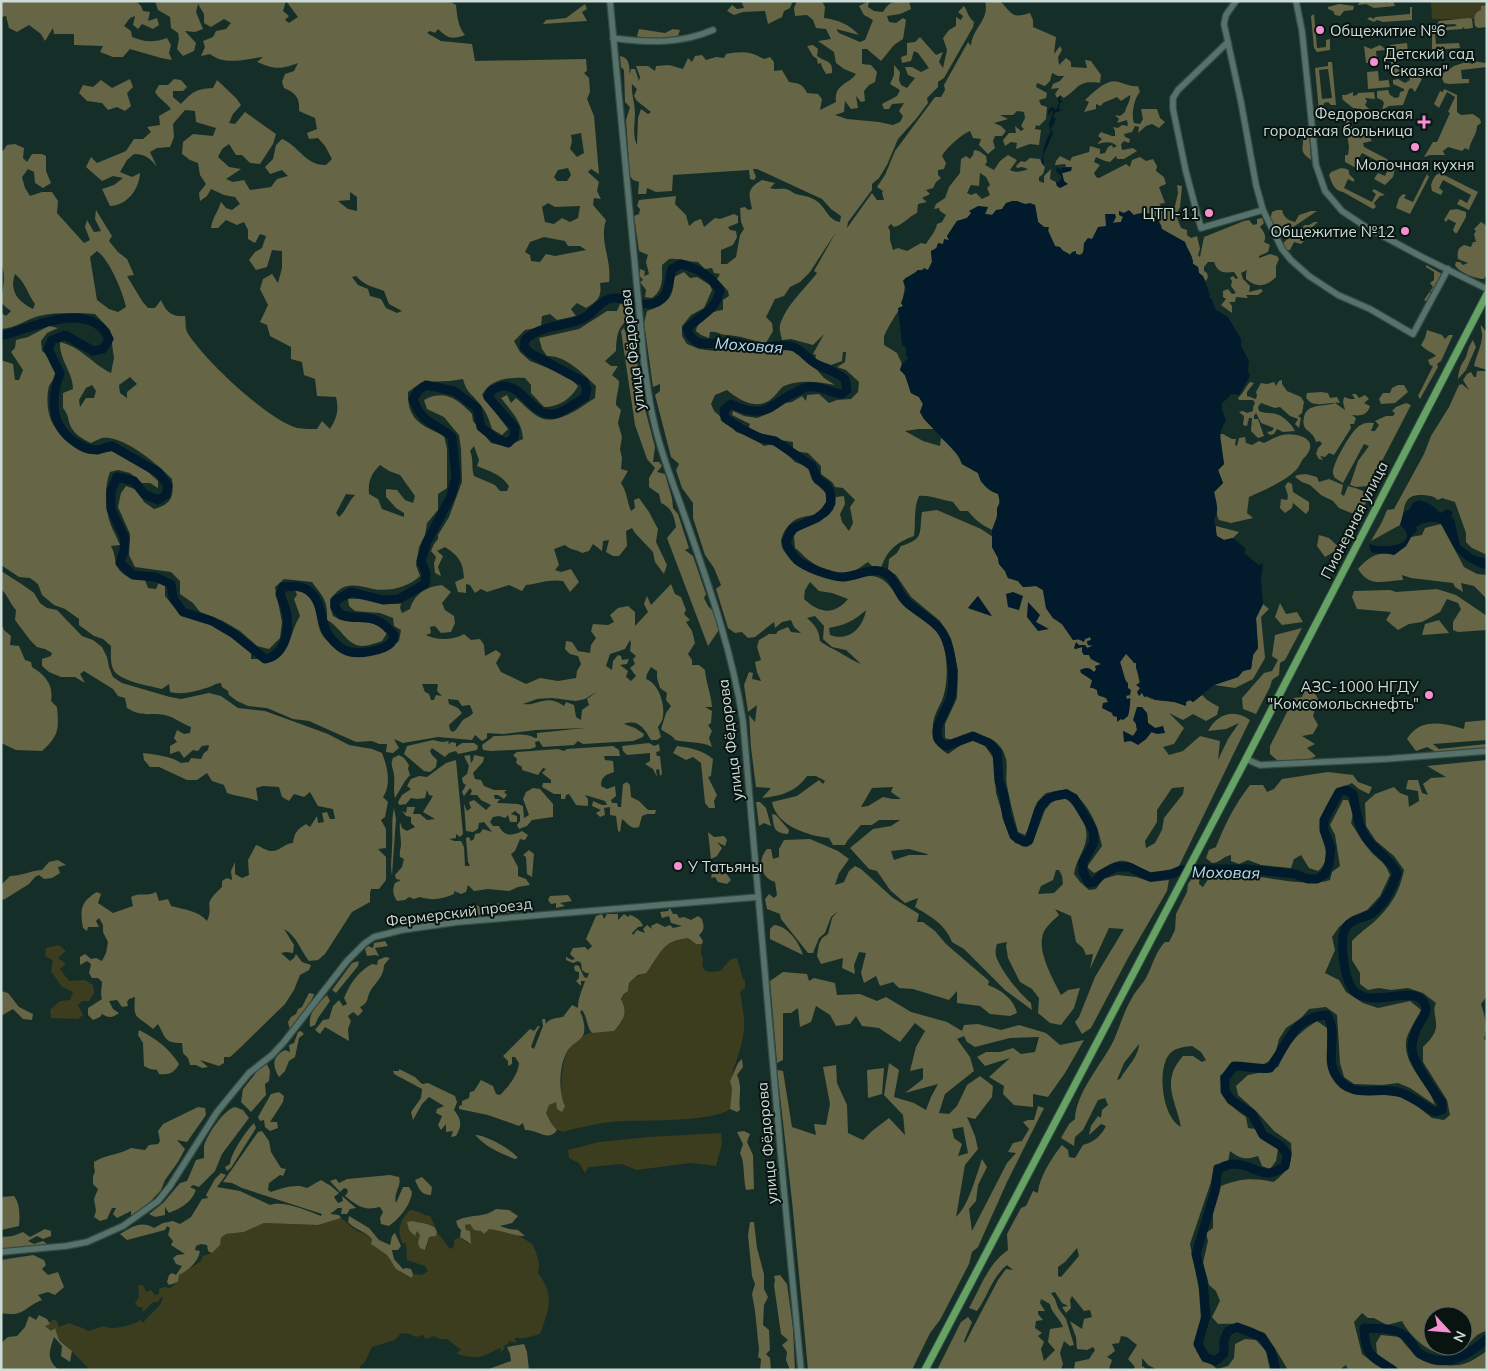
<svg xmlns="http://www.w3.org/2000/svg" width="1488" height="1371" font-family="Mulish,sans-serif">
	<rect width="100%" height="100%" fill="#152f28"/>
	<!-- green -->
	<path fill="#3c3c1f" d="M 1431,1 L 1487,1 L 1487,14 L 1481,19 L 1472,19 L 1472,26 L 1461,19 L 1432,19 Z
		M 688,938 L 696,944 L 702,944 L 701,953 L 703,959 L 702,965 L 704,970 L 709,972 L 720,971 L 731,959 L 737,958 L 743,979 L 745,981 L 745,988 L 740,992 C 746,1024 746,1032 736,1062 C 733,1069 733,1074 730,1081 L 732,1089 L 730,1109 C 713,1122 648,1120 624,1121 C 604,1122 583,1126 563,1132 C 553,1129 550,1122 546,1113 L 549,1105 L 561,1098 C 562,1075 560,1043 587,1034 C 595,1031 606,1032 614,1031 L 623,1021 C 622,1010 618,998 628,991 L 629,983 L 652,966 L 660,951 L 667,945 L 678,939 Z
		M 59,945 L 66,951 L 58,958 L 66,964 L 60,969 L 69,981 L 85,980 L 93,985 L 94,993 L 89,1001 L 82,1001 L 78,1005 L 83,1015 L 78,1019 L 51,1018 L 50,1010 L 60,1001 L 70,1000 L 73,992 L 62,987 L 51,971 L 53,960 L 45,956 L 46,948 Z
		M 721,1133 L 722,1144 L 716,1166 L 690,1163 L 637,1170 L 622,1164 L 589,1167 L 585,1173 L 579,1163 L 569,1158 L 568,1150 L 599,1142 L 648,1137 Z
		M 410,1210 C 419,1210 423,1216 430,1216 L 436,1228 L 432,1225 L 416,1222 L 415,1235 L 417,1231 L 420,1235 L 426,1250 L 429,1237 L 436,1236 L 437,1232 L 450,1249 L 454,1247 L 454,1240 L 460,1237 L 469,1244 L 465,1225 L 470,1223 L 520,1236 L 532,1244 L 536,1252 L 539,1264 L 538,1273 C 555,1295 549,1310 540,1334 L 525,1338 L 514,1338 L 517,1343 L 509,1341 L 508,1344 L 503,1346 L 505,1348 L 501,1352 L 500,1348 C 482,1357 476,1361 456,1353 L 461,1350 L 447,1339 L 440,1339 L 434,1336 L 426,1339 L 423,1335 L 416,1337 L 410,1334 L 401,1333 L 395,1340 L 372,1347 L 365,1362 L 361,1365 L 359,1370 L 90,1370 L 64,1343 L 59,1340 L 54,1328 L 51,1332 L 44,1326 L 54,1319 L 58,1323 L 58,1327 L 70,1323 C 77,1327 83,1327 88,1331 L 104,1326 C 111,1331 134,1325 141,1320 L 143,1323 C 149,1314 161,1308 163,1297 L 160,1298 L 158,1302 L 153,1302 L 143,1312 L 142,1307 L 138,1307 L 135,1303 L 139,1297 L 138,1285 L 143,1285 L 146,1292 L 151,1290 L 155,1295 L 159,1294 L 159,1289 L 164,1287 L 170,1288 L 178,1282 L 179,1275 L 200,1262 L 203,1256 L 212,1253 L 221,1238 L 226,1234 L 244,1232 L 264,1223 L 318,1225 L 341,1218 C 346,1221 349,1225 354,1229 C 360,1233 366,1233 372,1239 L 371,1244 L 376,1246 L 387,1255 L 391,1262 L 412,1278 L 413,1274 L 422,1275 L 428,1271 L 425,1266 L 407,1260 L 406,1243 L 403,1244 C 396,1231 400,1220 410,1210 Z"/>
	<!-- forest -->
	<path fill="#666545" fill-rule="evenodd" d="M 1,1 L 136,1 L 141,6 L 143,11 L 150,12 L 148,21 L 157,18 L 159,25 L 153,29 L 142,24 L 138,29 L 133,25 L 135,16 L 130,18 L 124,26 L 131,31 L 132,37 C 145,42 153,43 167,38 L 171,45 L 169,53 L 172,60 L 161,58 L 130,49 L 123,57 L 113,57 L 100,52 L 103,46 L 74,45 L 74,34 L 54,34 L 53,28 L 45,41 L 41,34 L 29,25 L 17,32 L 9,28 L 6,16 L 1,17 Z
		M 155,1 L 286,1 L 283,11 L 289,16 L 285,20 L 289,23 L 298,17 L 286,1 L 451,1 L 451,2 L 456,5 C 457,15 458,27 465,35 C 452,40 447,38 438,29 L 435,33 L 430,31 L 427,33 L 441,41 L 472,44 L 475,61 L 586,59 L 587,71 L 584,73 L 589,78 L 590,92 L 587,99 L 594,116 L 599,174 L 591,169 L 588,172 L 599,182 L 597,191 L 601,199 L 594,198 L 593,205 L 606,220 C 599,242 612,259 609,282 L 600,283 C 602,297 598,301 586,308 L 577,303 L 571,309 L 576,316 L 557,320 L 550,314 L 542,316 L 541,327 L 525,330 L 514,341 L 520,352 L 530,361 L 568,376 L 578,386 C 571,399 559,407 544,407 L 531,393 L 531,385 L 525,378 C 508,377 490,379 482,395 L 508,429 L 502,435 L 492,429 C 489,419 486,411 479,403 C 471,393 466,392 463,379 L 450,381 L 422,382 L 408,392 C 407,419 421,426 444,435 L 447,449 L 447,488 L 438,494 L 438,510 L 427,523 L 425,535 L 419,547 L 416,565 L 420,576 C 408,587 390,592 373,589 C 363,587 352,583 342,588 C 338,590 333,596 330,599 L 330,607 L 333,616 C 337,618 341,620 345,621 C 362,624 373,618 387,633 L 382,641 C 376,643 368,646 362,646 C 346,645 341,627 327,620 C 328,600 323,597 312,582 L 284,579 L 275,587 L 282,622 L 280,638 L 269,649 L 257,646 L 240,631 L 223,621 L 200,612 L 193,603 L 180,594 L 180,581 L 171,572 L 135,567 L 129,555 L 130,534 L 118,507 L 121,493 L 126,486 L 137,490 L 144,502 L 154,509 C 172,504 174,496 172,479 C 159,465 122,434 102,438 C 99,439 95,441 91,443 C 83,439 75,435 71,427 C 67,419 70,417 63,408 L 63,393 L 73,389 C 73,372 59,360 60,342 C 83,348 92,364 111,373 L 114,358 L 110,330 L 95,314 C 77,313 57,312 39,316 C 26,319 17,328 1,329 L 1,313 L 6,316 L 11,311 C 8,309 4,306 2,303 C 0,294 8,279 1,264 L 1,150 L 3,151 L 7,145 L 15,144 L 24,148 L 23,158 L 27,162 L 32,154 L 42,154 L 46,156 L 46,171 L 51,183 L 43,188 L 35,183 L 34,172 L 28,169 L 22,177 L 25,188 L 30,196 L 42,192 L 52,192 L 58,201 L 57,213 L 84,243 L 90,240 L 85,227 L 87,220 L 94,232 L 101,231 L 95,219 L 96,210 L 112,236 L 109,241 L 118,252 L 127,259 L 134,275 L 127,276 L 142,301 L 148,308 L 155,308 L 161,300 C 166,312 172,317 185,316 C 186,321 185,327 187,332 C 203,359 267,419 297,428 C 303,429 311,429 317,429 L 322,421 L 330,429 C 337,418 339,410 336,397 L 317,396 L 315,379 L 304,375 L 302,362 L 291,359 L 291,347 L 270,336 L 267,325 L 260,322 L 268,305 L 260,289 L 263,279 L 272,274 L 278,283 L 282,268 L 282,251 L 272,250 L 267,267 L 256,270 L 249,260 L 255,252 L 262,248 L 266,236 L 260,234 L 255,243 L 248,239 L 248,230 L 244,222 L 237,225 L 226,220 L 218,228 L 211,228 C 212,218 218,212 221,202 L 226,208 L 232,210 L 240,204 L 235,197 L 224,195 L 211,189 L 207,196 L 200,201 L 199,193 L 206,184 L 200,175 L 198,163 L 190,160 L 182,154 L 183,142 L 193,134 L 213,136 L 216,128 L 196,122 L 195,111 L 185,110 L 173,124 L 174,137 L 170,147 L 157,148 L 150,152 L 157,167 C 150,158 145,154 134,154 L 127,160 L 120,172 L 132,177 L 140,173 C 139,189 128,205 110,206 L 102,189 L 114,185 L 123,178 L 113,176 L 102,181 L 86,167 L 91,157 L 97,163 L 126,151 L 134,139 L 143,139 L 151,132 L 147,127 L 160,125 L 159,116 L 171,109 C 166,102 159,99 155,92 L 159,85 L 168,85 L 174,79 L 181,80 L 187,87 L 183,91 L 173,91 L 173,97 L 181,104 C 192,92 196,89 213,88 L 217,80 L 236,98 L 241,105 L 233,114 L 229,123 L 235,124 L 245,112 L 276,134 L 273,144 L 260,164 L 250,163 L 242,155 L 236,155 L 229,144 L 222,149 L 218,157 L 229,167 L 241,169 L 226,179 L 233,182 L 244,180 L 250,190 L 271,187 L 277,179 L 288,176 L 282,170 L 270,174 L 265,167 L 273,159 L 276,145 L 282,139 C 300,147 306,166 326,165 L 332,159 L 325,146 L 318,138 L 309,139 L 307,133 L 317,129 L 315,118 L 299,111 C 300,98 296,93 284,88 L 282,82 L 285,74 L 294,71 L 298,63 C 280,70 274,69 257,62 L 263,57 C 244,59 225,66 210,54 L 201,56 L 205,47 L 203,41 L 213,37 L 216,31 L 226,29 L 231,23 L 224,19 L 211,27 L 204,23 L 204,14 L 198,4 L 196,12 L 203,29 L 195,32 L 185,31 L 196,43 L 194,51 L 183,56 L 177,49 L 179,39 L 178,33 L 171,28 L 170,17 L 158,10 ZM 581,133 L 584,153 L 577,157 L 570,149 L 572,141 L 571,135 ZM 568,168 L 571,175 L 567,181 L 557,181 L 554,177 L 558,170 ZM 350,192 L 357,197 L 357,211 L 348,209 L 338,201 L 350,200 ZM 548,203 L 555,207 L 580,206 L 578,218 L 570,222 L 562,218 L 554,224 L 545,222 L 542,207 ZM 544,237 L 565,241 L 568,246 L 580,246 L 586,250 L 555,256 L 546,254 L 540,262 L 531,261 L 530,255 L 525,252 L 530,242 ZM 97,251 C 109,259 123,292 126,307 L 118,312 L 109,309 L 97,300 L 90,257 ZM 15,274 C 26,283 27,293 35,304 L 33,309 C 18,302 9,291 15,274 ZM 356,276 C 365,286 372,286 384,291 L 389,304 L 402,311 L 397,313 L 386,308 L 381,299 L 370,296 L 368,289 L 358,285 L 352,277 ZM 130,377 L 137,384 L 127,392 L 127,398 L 120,393 L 119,385 ZM 92,385 L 96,391 L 94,398 L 86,398 L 80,407 L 79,400 L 86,388 ZM 380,465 L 389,471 L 400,475 L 415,496 L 413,503 L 405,500 L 397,490 L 386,489 L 386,497 L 396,508 L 404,513 L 404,517 L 382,509 L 378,499 L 369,494 C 368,481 371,474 380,465 ZM 346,494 L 355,495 C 348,502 346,511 339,517 L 336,513 Z
		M 741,1 L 793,1 L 790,8 L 784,11 L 782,17 L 768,24 L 765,11 L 743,12 L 734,15 L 727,11 L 732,5 L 737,9 L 744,8 Z
		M 797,1 L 822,1 L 825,7 L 824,18 C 838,20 849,24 859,35 L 836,29 L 839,33 L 860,42 L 865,40 L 873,20 L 864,15 L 859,6 L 869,1 L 868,7 L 874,11 L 883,12 C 890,0 895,1 909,1 L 911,9 L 900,14 L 887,16 L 889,22 L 896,23 L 903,18 L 906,20 L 903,39 L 894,45 L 881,61 L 867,49 L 862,49 L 862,64 L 871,65 L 877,72 L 875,82 L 869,85 L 864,91 L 865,101 L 861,102 L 856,96 L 858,108 L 851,109 L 845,101 L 844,112 L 835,115 L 847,119 L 879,122 L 893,125 L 900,122 L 903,116 L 899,111 L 904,103 L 892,104 L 889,109 L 884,109 L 882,104 L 897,96 L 900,90 L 890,84 L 894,75 L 894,65 L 900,72 L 899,80 L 901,85 L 907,88 L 915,78 L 908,75 L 905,67 L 912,67 L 921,72 L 929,68 L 918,53 L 914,51 L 911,61 L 902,63 L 901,57 L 907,55 L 907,43 L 915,42 L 920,37 L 936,55 L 943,52 L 939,62 L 943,68 L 947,50 L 943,38 L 949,30 L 956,26 L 956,17 L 961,20 L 963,16 L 958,12 L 964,6 C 968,12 968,17 974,22 L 973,27 L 944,78 L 938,82 L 938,87 L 927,98 L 928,103 L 916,119 L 898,139 L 887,165 L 879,178 L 872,184 L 872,190 L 848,222 L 847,228 L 872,193 L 877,200 L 884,200 L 882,193 L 883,191 L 877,187 L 885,175 L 895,151 L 935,97 L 941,97 L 945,90 L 944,85 L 968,42 L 971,46 C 972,28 990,20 985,1 L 1000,1 C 1013,14 1011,19 1030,13 L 1033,20 L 1033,27 L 1056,37 L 1054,54 L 1060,46 L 1062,50 L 1058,57 L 1059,65 L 1066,58 L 1071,62 L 1071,67 L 1087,68 L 1085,60 L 1091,61 L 1101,75 L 1100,83 C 1077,80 1080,88 1064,98 L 1061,96 L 1057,98 L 1055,94 L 1059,88 L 1051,89 L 1053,84 L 1060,81 L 1064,76 L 1058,76 L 1052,73 L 1050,81 L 1045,86 L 1037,83 L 1036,87 L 1047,93 L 1046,98 L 1039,100 L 1041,105 L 1047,107 L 1046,119 L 1039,126 L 1036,125 L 1035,129 L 1041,130 L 1039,145 L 1030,144 L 1016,149 L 1017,143 L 1011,142 L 1005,146 L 1003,140 L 1009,133 L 1016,133 L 1015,126 L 1021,131 L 1024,129 L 1021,126 L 1025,118 L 1024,112 L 1017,111 L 1013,115 L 1000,115 L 1008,119 L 994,123 L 1001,126 L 1006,131 L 1002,136 L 995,136 L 993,141 L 995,148 L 988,154 L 979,145 L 981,139 L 973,138 L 970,131 C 961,135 947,147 942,156 L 946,163 L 944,169 L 938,170 L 938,175 L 941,178 L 936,182 L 933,188 L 926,190 L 930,194 L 922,198 L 927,202 L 918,204 L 917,213 C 908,217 903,225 894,227 L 891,224 L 888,227 L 890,231 L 890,240 L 893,250 L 898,248 L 907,251 L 921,243 L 926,244 C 930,237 935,233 937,224 L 942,222 L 946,215 L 940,211 L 939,208 L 934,209 L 936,204 L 945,198 L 949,187 L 960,173 L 961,159 L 966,156 L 970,159 L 973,155 L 974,150 L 979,151 L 986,156 L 987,162 L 985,165 L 994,170 L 1000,161 L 1008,155 L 1017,160 L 1010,170 C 1016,173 1021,172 1028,169 L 1022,167 L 1017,168 L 1016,166 L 1021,161 L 1025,162 L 1030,158 L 1040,159 L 1042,164 L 1045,167 L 1043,174 L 1039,177 L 1039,181 L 1044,183 L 1044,176 L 1051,169 L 1050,179 L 1056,182 L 1057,186 L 1064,181 L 1062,173 L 1067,172 L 1071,167 L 1066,167 L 1065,164 L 1055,165 L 1056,161 L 1060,156 L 1070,161 L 1072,157 L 1089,152 L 1090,146 L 1100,149 L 1100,154 L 1105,153 L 1108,147 L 1112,145 L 1113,148 L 1117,146 C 1110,140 1104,143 1097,144 L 1102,139 L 1098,136 L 1101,132 L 1112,136 L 1115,136 L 1115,131 L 1113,127 L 1118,128 L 1122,125 L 1128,126 L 1127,120 L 1117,123 L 1119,119 L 1115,115 L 1120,116 L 1125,112 C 1126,106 1131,101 1130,95 L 1121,101 L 1117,97 L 1103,103 L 1101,106 L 1096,104 L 1096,109 L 1084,112 L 1089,102 L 1085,100 C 1094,92 1107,78 1119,82 C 1126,84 1131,87 1138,86 L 1140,92 C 1134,98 1131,115 1134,123 L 1140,124 L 1143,119 L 1141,109 L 1157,109 L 1160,118 L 1165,122 L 1159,128 L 1152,124 L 1146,126 L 1138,133 L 1139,127 L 1135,126 L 1132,132 L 1124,134 L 1125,137 L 1130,139 L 1129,143 L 1124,141 L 1121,144 L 1122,150 L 1133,148 L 1137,151 L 1124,159 L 1117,159 L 1116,156 L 1110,162 L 1105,161 L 1096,157 L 1094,162 L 1100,165 L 1094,173 L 1096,177 L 1099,178 L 1126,164 L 1130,167 L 1132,160 L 1140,157 L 1146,161 L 1153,159 L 1157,166 L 1156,171 L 1164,177 L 1166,184 L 1159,187 L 1165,203 L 1159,204 L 1162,207 L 1175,206 L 1178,193 L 1177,185 L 1182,186 L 1180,207 L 1176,215 L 1181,228 L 1187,230 L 1187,235 L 1191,238 L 1197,236 L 1200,249 L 1198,255 L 1200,257 L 1204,237 L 1244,221 L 1249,220 L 1253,225 L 1257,224 L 1257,219 L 1262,218 L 1264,223 L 1260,227 C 1264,232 1267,236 1264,242 L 1270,245 L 1268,252 L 1259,256 L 1259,258 L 1270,254 L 1277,256 L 1279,259 L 1276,266 L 1276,277 C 1266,287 1257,288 1246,279 L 1246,274 L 1247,270 L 1241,273 L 1243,279 L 1250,286 L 1249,292 L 1261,289 L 1263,291 L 1258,295 L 1246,295 L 1248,298 L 1236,297 L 1235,302 L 1229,302 L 1232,306 L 1232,313 L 1221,305 L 1226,299 L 1223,297 L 1223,291 L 1228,289 L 1232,294 L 1236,293 L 1231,286 L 1232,281 L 1230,278 L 1233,276 L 1236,279 L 1238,278 L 1234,272 C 1223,273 1218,273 1214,262 L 1208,262 L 1204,267 L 1204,271 L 1207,273 L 1208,277 L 1206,281 L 1199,273 L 1198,267 L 1193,264 C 1193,255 1187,250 1185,242 L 1134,215 L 1123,217 L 1121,222 L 1112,223 L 1115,214 L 1106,214 L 1106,226 C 1092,234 1091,246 1080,255 L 1076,254 L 1076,252 L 1071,255 L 1055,246 L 1048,230 L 1038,222 L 1035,205 C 1020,204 1005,207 992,215 L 985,214 L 988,207 L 970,211 L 972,213 L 967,218 L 957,221 L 947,236 L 949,240 L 931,251 L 932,262 L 928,270 L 918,270 L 913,275 L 905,278 C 906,289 902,295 903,306 C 899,308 885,332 884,337 C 884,340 884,342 884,345 L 897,353 L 902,364 L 900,370 L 905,375 L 911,393 L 919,397 L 923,404 L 920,412 L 924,419 L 934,429 L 918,429 L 905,431 L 923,441 L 940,446 L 941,438 C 950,445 958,454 962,464 L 978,473 L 981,482 L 998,494 C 1002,503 996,520 992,530 C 982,525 975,520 968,511 L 960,511 L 953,502 C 941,500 931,495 919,496 C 913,510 916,522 914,536 C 897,542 887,550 881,568 L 872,566 L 868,562 C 863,565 858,570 851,572 C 840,576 819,569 810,561 C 804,557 802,553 795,548 L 794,536 L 800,528 L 811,525 L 820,518 L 826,517 L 833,510 L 836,497 L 844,496 L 845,504 L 840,514 L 842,522 L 849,531 L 853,523 L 850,507 L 855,500 L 843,488 L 835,487 L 832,482 L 821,474 L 821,466 L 808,453 L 793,451 L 793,442 L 780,440 L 748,429 L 750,424 L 732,415 L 733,411 L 744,416 L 757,418 L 772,412 L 785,403 L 792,402 L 802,396 L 806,401 L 807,395 L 819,394 L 829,403 L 837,400 L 851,399 L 858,392 L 859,382 L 846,370 L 837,367 L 845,362 L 846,352 L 843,352 L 842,361 L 831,365 L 815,359 L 816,355 L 813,354 L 824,334 L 813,345 L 791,339 L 782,340 C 781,335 779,330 780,325 C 786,305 805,289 817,273 L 814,271 L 836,232 L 810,272 L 800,282 L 790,287 L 784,296 L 775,299 L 766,317 L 772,323 L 773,331 L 766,343 C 752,341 739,335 726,335 C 720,335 717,331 710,332 L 709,338 L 701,335 L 696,331 C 698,318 711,311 723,310 L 723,300 L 729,296 L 728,291 L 717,279 L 720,274 L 714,273 L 712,268 L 705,269 L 698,262 C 688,262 680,258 669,259 L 662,265 C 662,279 664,289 652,298 L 645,297 L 646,290 L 640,282 L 643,280 L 639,275 L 640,269 L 645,271 L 644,276 L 649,274 L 646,262 L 648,255 L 639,251 L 634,216 L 639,214 L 640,209 L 637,206 L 639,200 L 676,196 L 675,204 L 686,215 L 689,226 L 695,221 L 701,219 L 704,227 L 715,218 L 720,219 L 734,214 L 738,216 L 738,223 L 728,227 L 730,230 L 736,231 L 737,237 L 733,245 L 721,250 L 721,264 L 727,264 L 736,257 L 740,235 L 744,229 L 741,222 L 740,208 L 745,207 L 748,210 L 752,209 C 749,194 746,189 762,180 L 775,183 L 770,188 C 776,190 781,188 786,189 C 790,190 793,193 796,194 C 803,196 809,196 815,200 C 826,206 827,220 840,222 L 841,216 L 831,209 L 822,199 L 757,169 L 753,169 L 756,177 L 754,180 L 750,179 L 749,170 L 673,175 L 672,191 L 656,192 L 647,188 L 646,194 L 638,194 L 639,182 L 633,180 L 630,176 L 626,120 L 630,107 L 625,102 L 624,70 L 621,67 L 620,56 C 630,58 629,66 630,74 L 631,69 L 635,69 L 639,81 L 640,77 L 636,66 L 648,66 L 655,71 L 656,66 L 669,65 L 683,69 L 688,58 L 692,62 L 695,56 L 702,55 L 706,60 L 716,57 L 724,58 L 726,54 C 740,51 751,51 764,59 L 770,57 L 774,62 L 774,71 L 782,70 L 789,82 C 798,83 803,84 807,93 L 818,94 L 822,99 L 820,110 L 836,102 C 834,84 848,85 856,74 L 844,69 L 836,63 L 834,52 L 818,41 L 831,39 L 826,29 L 816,28 L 813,20 L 807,15 L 795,16 L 794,8 ZM 632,84 L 637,89 L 634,96 L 637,101 L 651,112 L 648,114 L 641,109 L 638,118 L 637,145 C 632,134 635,125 635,113 C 635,103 631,94 632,84 ZM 980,173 L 986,177 L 990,185 L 987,188 L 990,195 L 982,199 L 976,193 L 971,195 L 967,193 L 971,185 L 979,186 Z
		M 1360,1 L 1382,1 L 1387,3 L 1388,1 L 1393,1 L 1395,6 L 1374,8 L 1366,4 L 1358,5 Z
		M 585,4 L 587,9 L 582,12 L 587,21 L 543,24 L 546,20 L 566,18 Z
		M 1339,4 L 1354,6 L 1353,10 L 1344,11 L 1340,16 L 1335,15 L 1333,11 L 1328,9 L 1328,7 Z
		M 1487,5 L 1487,27 L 1478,28 L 1475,26 C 1474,19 1473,13 1481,10 L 1481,6 Z
		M 1410,7 L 1412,7 L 1412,20 L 1383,22 L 1377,20 L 1374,22 L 1367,19 L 1370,17 L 1374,19 L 1375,17 L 1410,14 Z
		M 1314,14 L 1317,48 L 1326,47 L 1326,40 L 1330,39 L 1330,50 L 1317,52 L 1314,48 L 1311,16 Z
		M 1469,18 L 1472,19 L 1473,28 L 1465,29 L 1463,27 L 1462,29 L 1435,31 L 1436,44 L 1459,43 L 1460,48 L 1432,50 L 1432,28 L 1457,26 L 1455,24 L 1437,25 L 1439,21 Z
		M 639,29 L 665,33 L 673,29 L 680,30 L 678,36 C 666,39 648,43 637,36 Z
		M 1407,43 L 1408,53 L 1402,52 L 1396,58 L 1390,59 L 1390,45 Z
		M 813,45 L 818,49 L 817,56 C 827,63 833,60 832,73 L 826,74 L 822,67 L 821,63 L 818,64 L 817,59 L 813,56 L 807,46 Z
		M 1380,45 L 1384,48 L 1385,50 L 1376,51 L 1377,62 L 1366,63 L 1364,46 L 1371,49 Z
		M 1474,61 L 1485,63 L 1487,62 L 1487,67 L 1461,70 L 1462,79 L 1469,79 L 1469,83 L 1449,84 L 1444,83 L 1442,78 L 1442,74 L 1454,66 L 1466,62 L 1473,64 Z
		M 1328,62 L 1332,62 L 1336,105 L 1331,105 L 1328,102 L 1324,103 L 1321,113 L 1319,112 L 1315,68 L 1328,66 ZM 1328,69 L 1332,98 L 1322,99 L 1319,70 Z
		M 1391,62 L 1397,62 L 1403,68 L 1411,70 L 1414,74 L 1422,79 L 1415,92 L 1412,88 L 1409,89 L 1403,105 L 1389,106 L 1382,110 L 1384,103 L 1382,100 L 1377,98 L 1377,91 L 1388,90 L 1390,95 L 1395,98 L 1399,97 L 1400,92 L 1404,91 L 1404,89 L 1393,84 L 1393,80 L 1398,79 L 1405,83 L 1410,80 L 1407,71 L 1401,73 L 1401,76 L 1394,77 L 1392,73 Z
		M 1378,71 L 1379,81 L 1388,80 L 1388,78 L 1390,87 L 1368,89 L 1367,72 Z
		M 130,79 L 133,87 L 127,93 L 131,106 L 125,111 L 117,107 L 108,110 L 102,103 L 87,101 L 79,93 L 83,85 L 93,87 L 101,80 L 112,88 Z
		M 1444,89 L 1457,95 L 1457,112 L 1461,115 L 1473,114 L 1480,119 L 1481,123 L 1477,126 C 1477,135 1470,141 1469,150 L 1465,148 L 1462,151 L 1448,147 L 1443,151 L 1445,155 L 1430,155 L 1424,157 L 1433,142 L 1437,142 L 1450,113 L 1448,112 L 1455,97 L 1447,92 L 1439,108 L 1434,104 L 1440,91 L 1443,92 Z
		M 1353,92 L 1353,96 L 1357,95 L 1358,93 L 1374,92 L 1375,99 L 1365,98 L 1367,101 L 1365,105 L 1370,110 L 1353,108 L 1343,100 L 1342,95 L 1346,95 Z
		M 1344,117 L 1350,117 L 1349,125 L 1368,135 L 1372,141 L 1363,143 L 1364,147 L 1387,159 L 1388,162 L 1395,168 L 1393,177 L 1385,185 L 1374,179 L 1378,173 L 1385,176 L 1389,167 L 1362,153 L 1357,161 L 1361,164 L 1358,169 L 1345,162 L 1345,155 L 1348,155 L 1349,147 Z
		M 1306,132 L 1309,133 L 1311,160 C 1296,149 1306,148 1302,136 Z
		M 1341,168 L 1347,169 L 1349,171 L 1349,174 L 1354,179 L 1354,182 L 1348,179 L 1344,188 L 1372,202 L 1376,194 L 1372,191 L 1374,189 L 1385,195 L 1380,196 L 1374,203 L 1376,207 L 1373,209 L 1343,192 C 1334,191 1332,183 1329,175 L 1331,172 Z
		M 1440,173 L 1478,192 L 1469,210 L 1457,204 L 1460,199 L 1467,203 L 1471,195 L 1443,180 L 1439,188 L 1443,191 L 1441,195 L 1432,191 L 1431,185 C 1433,180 1434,175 1440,173 Z
		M 1427,174 L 1429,177 L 1410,214 L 1396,208 L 1399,198 L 1403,194 L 1406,195 L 1404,198 L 1413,202 Z
		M 1457,209 L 1466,212 L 1466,217 L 1457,233 L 1455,233 L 1453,230 L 1456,223 L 1448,219 L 1446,222 L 1444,220 L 1450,210 Z
		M 1277,210 L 1282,210 C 1284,218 1288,220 1295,222 L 1299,215 L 1311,211 L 1317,211 L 1286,232 C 1276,229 1268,224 1272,212 Z
		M 1314,222 L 1318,222 L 1308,231 L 1305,232 L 1303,237 L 1304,241 L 1301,244 L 1294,242 L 1290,250 L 1287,250 L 1284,247 L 1284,242 L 1305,225 L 1309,225 Z
		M 1481,222 L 1487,226 L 1487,274 L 1484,279 C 1476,279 1458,272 1455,265 L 1456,262 L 1460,262 L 1463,265 L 1468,263 L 1458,259 C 1457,251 1458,248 1464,245 L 1471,247 L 1473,242 L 1476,242 L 1474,234 L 1476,231 L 1474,229 Z
		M 1426,265 L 1442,274 L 1434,290 L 1430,292 L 1431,296 L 1428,302 L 1424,300 L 1433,287 L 1430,283 L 1434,280 L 1434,272 L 1426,267 Z
		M 684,272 L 690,278 L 697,277 L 710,285 L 712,290 L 704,308 L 691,315 L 682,326 L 682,336 L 687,344 L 699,349 L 715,351 L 732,347 L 755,353 L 787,348 L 797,352 L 817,370 L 824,378 L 835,385 C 819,382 800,379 784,386 C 779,389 776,396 770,400 C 755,410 739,400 727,390 L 715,395 L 711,404 L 714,411 L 729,424 L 736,432 L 752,437 L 764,446 L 773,444 L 789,456 L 795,462 L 808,467 L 812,480 L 826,493 L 826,502 L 817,515 C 807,516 798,516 790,524 C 783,531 778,542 784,551 C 796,569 824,582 847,580 C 856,579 867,574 877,577 C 890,581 894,594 902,604 C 910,613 924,618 933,626 C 948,641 949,675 944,694 C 942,703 936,710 934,719 C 930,733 936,747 948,754 L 968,740 L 983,743 L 994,759 L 996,793 L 1007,829 L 1015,843 L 1027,847 L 1032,844 L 1045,810 L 1055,798 L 1065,798 C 1077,807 1089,824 1086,840 C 1084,852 1076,860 1074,874 L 1080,882 L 1089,890 L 1096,889 L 1103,879 L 1117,875 L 1136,877 L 1151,882 L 1169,880 L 1167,891 L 1128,958 L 1091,1028 L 1082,1034 L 1075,1022 L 1079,1017 L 1095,977 L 1124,929 L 1109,928 L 1090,969 L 1093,954 L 1086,955 L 1083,948 L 1076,942 L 1071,916 L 1055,909 L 1059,915 C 1054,920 1045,927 1043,934 C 1037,952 1053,979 1061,995 L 1068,990 L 1080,988 L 1074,1008 L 1061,1025 L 1050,1023 L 1038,1013 L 1039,998 L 1032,989 L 1020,982 L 1008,958 L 1006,946 L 1007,942 L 997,944 C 996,948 995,952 996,956 C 1001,971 1019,993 1031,1003 L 1032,1010 L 1005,990 L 964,949 L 952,942 C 946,925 930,916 915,907 L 918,898 L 905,903 L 890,890 L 877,871 L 869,869 L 850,848 L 873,829 L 891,826 L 900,820 L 879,820 L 872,825 L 861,825 L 847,841 L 845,845 L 833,845 L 829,838 C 809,836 776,826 772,802 L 797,796 L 819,780 L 823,784 L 825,781 L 816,776 L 807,776 C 796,792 780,796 762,798 L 771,788 L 756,787 L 751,748 L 749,715 L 755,722 L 757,705 L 748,712 L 744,685 L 749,672 L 753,673 L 752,679 L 761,681 L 757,672 L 755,662 L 761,660 L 757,647 L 759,640 L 769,634 L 776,634 L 778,631 L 788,627 L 791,632 L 801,633 L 794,627 L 791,620 L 782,622 L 775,628 L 774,622 L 755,637 L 748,638 L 742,632 L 735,633 L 728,628 L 716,589 L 721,585 L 714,568 L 705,555 L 693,518 L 693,503 L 682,488 L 676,470 L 679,464 L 671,457 L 655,395 L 660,391 L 660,384 L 653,387 L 644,323 L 647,311 C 667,304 674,298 674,277 ZM 810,582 L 819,591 L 832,593 L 848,599 C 834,616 819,613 804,599 L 805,590 ZM 866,610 C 863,628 849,642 830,635 L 829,628 C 845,625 854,621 866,610 ZM 815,616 L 824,626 L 823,639 L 832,647 L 846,650 L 861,664 C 854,661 849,658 842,654 C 835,649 827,647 820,641 C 819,630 815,625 807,618 ZM 893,787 L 891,792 L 901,799 L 893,799 L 883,797 L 868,806 L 861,807 L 872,788 ZM 909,849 L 927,854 L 928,855 L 909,855 L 894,860 L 891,851 ZM 1056,870 L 1059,870 L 1062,876 L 1063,884 L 1054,893 L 1038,894 L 1041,886 L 1053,880 Z
		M 626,303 L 633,310 L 632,315 C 618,328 617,331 616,351 L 605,361 L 611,366 L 618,366 L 612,375 L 619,381 C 619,390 616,396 616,405 L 621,410 L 618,423 L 622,437 L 620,449 L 622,458 L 621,469 L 628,471 L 621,483 C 627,492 627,501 631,511 L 635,508 L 634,500 L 639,498 L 649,512 L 658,529 L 656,542 L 667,565 L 664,574 L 655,562 L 653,552 L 635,533 L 632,528 L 626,531 L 627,546 L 619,556 L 613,556 L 606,552 L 609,540 L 603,541 L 602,551 L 593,544 L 589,551 L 582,553 C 576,549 570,550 565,545 L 554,549 L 559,565 L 555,570 L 561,572 L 571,569 L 579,582 L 570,592 L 563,581 C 548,579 541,583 526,585 L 522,591 L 509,585 L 487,592 L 481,589 L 475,593 L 470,585 L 466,584 L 466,593 L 458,592 L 455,582 L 464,578 C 463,562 459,556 445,547 L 437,551 L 443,556 L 438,567 L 441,576 L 435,573 L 434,563 L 436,557 L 431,551 L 434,544 L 438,539 L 438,535 L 449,517 L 462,482 L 461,449 L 459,435 L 453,428 L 444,417 L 427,409 L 424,400 C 445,389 457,399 472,414 L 473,421 L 491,443 L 500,445 L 514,443 L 523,439 C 522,422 512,412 501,398 L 507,395 L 511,403 L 516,398 C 522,403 533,415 541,418 C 558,425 581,407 595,398 L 596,386 C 584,374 565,355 547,356 L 542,349 L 539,338 L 579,329 L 607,311 L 617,311 L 620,304 ZM 474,446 L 479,460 L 477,466 C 490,472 500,473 509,486 L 507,491 L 500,491 L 495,485 L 474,476 C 471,467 474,460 470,451 Z
		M 1481,325 L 1487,333 L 1487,370 L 1474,366 C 1476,356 1481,348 1482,337 C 1483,333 1480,330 1481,325 Z
		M 49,326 L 58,328 L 47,333 L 41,341 L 42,351 C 50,357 58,365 55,376 C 54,380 50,383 49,386 C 46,398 47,417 55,427 C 63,437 76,453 91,454 C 100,455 109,449 117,452 C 133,457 146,470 158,481 L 158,488 L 150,483 L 142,483 L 130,473 L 118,470 L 110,472 C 105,484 105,502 108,515 C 109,524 116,535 120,545 L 111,546 C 116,556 114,559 117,566 C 122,577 134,580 145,580 L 148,588 L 156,589 L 159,582 L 165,586 L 165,596 L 181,615 L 213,625 L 227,633 L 251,652 L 251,659 L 261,659 L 267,662 C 293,654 288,635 300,616 L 294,599 L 297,595 L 295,590 C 323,595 312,619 323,636 C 325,639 329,641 332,643 C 335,645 338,649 341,651 C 359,660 385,653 399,641 L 401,630 L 394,626 L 393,618 L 380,613 L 355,611 L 349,606 L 348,599 C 366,597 382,605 401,603 L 400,608 L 402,613 L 410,609 C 415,593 426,587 442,585 L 451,592 L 442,603 L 445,610 L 454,616 L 455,623 L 451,632 L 441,633 L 435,626 L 430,627 L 431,633 L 426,635 C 437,641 454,640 464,634 L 471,640 L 480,639 L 484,645 L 485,656 L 496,650 L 501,654 L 496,663 L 501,672 L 526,684 L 540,678 L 558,681 L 576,678 L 577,671 L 581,664 L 578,656 L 570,654 L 565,649 L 566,641 L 572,642 L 578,651 L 590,653 L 591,645 L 596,638 L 591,631 L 593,624 L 608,625 L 614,622 L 610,615 L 618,608 L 628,606 L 635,612 L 635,626 L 648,612 L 644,604 L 647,596 L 651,605 L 671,584 L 675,594 L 681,597 L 686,610 L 684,614 L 690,620 L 686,622 L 692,631 L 695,643 L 688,654 L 692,660 L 692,665 L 699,665 L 705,670 C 706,683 711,694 712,707 L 705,707 L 712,711 L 711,723 L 708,725 L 712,731 L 709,738 L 712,747 C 701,741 688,743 675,740 C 672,734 666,734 661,729 L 666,713 L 671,706 L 666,700 L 667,693 L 660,688 L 657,678 L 657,671 L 651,667 L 647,674 L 646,679 C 658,683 665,703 663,716 C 663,720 660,724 658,727 L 661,737 L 657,740 L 651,740 C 644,728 638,719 624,724 L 635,728 L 644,734 L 643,737 L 633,741 L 583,744 L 578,741 L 574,745 L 543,747 L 539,741 L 535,742 L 536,747 L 530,749 L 491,751 L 483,750 L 482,745 L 494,736 C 508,737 523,731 535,738 L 537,738 L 537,733 L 585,728 L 536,730 L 503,734 L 487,733 L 487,738 L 482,741 L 475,735 L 472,740 L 438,737 L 403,743 L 394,739 L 399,748 L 393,753 L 386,752 L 387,744 L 379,744 L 372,741 L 356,742 L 309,721 L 293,719 L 267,708 L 248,706 L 237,701 L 229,695 L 228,691 L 222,687 L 221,683 C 215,683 212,687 206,688 C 194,692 181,695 170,692 L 169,684 L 162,689 C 150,686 118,681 113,669 C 110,662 111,653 111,646 L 103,639 L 94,636 L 79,625 L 79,619 L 65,609 L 54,605 L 42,595 L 38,584 L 30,578 L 19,577 L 1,565 L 1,360 L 13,364 L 15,380 L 19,380 L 23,370 L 11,352 L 15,348 L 16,340 L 28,337 ZM 630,640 L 631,643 L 630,651 L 636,656 L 633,659 L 635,664 L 630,668 L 636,676 L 631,681 L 626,677 L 628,671 L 620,665 L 627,664 L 629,659 L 622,660 L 621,656 L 618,655 L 613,661 L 612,670 L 606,666 L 610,654 L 625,649 ZM 422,684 L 438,684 L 437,691 L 442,696 L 436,695 L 434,700 L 431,700 L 429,694 L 425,692 ZM 598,691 L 587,699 L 589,705 L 582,710 L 581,720 L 576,717 L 574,705 L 566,702 L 564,706 C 546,693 539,706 523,704 L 537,699 L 552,698 L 576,701 L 585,699 ZM 448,699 L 458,700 L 462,706 L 470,705 L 473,713 C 470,717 467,717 463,720 C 459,724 458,729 453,732 L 450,730 L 449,725 L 462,713 L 458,708 L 449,704 Z
		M 624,328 L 627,337 L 629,338 L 633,334 L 636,339 L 636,355 L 644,405 L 655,447 L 653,462 L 659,462 L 662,466 L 657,472 L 665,474 L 672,498 L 673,508 L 678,514 L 689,548 L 685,550 L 693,556 L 706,594 L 704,598 L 708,606 L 713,611 L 719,630 L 708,646 L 667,538 L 676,527 C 674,516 672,508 661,503 L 659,494 L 649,487 L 649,478 L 655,468 L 647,459 L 635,425 L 621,331 Z
		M 1427,330 L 1442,335 L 1445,339 L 1449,335 L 1453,335 L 1441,361 L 1437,364 L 1438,367 L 1420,399 L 1418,396 L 1433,366 L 1430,365 L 1428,360 L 1436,356 C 1431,351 1426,351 1421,345 L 1425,338 Z
		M 1473,340 L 1476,347 L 1466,370 L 1458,379 C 1459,370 1460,366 1465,359 C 1468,354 1467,348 1473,340 Z
		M 1477,371 L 1487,371 L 1487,555 L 1472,548 L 1466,542 L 1466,533 L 1455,502 L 1442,498 L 1438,500 C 1432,495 1430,496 1423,495 C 1401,494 1406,509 1400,525 L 1371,541 L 1382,522 L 1387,510 L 1394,509 L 1424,454 L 1431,436 L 1449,407 L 1459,385 L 1462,384 L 1469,390 L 1463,380 L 1467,374 L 1471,372 L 1474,377 L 1476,377 Z
		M 1282,380 L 1282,384 L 1287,391 L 1301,397 L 1304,402 L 1302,413 L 1298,416 L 1301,418 L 1299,428 L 1295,424 L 1298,419 L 1290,416 L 1280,407 L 1275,408 L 1261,403 L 1258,407 L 1259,411 C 1265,414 1270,412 1276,414 C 1284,416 1292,425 1295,431 L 1283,432 L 1277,429 L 1274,434 L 1270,435 L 1267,432 L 1272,431 L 1274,428 L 1261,423 L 1256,413 L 1254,416 L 1254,419 L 1258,419 L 1264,436 L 1258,438 L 1251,431 L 1252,418 L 1249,418 L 1247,426 L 1243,425 L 1244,416 L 1239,412 L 1243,411 L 1247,413 L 1253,411 L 1253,407 L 1255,403 L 1253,400 L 1239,400 L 1238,398 C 1244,393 1245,387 1250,382 L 1254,383 L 1247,392 L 1247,396 L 1256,399 L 1257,395 L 1256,392 L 1261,383 L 1267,384 L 1274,382 L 1276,386 L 1279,381 Z
		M 1398,385 L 1404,385 L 1408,392 L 1395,403 L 1381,404 L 1379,399 L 1383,393 L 1390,393 L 1392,388 Z
		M 1321,392 L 1328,393 L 1330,398 L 1337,397 L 1340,403 C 1329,401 1312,410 1306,397 L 1307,393 Z
		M 1352,394 L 1356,394 L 1359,398 L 1365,395 L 1369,399 L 1364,403 L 1370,406 C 1367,416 1360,416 1352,415 L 1356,418 L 1354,424 L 1350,424 L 1351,428 L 1334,455 L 1329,453 L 1325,457 L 1320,456 L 1323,460 L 1319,459 L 1316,454 L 1318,448 L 1322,444 L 1320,441 L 1316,442 C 1313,433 1312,435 1306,429 C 1303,426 1303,421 1304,417 C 1307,403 1324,407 1335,403 L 1345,410 L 1343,402 L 1344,397 L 1350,399 L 1355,399 Z
		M 1406,403 L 1411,405 L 1369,486 L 1356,487 L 1350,485 L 1358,461 L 1369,446 L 1364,444 L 1343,483 L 1335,478 C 1333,475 1332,471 1334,467 C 1337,457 1350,433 1359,426 C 1363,423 1368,422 1374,423 L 1371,431 L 1375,431 L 1379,425 L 1375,421 L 1386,416 L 1393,416 L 1395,413 L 1392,411 L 1396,407 Z
		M 1220,434 L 1223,434 L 1232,439 L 1236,439 L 1235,445 L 1237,446 L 1239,438 L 1245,437 L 1246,443 L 1252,445 L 1259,441 L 1264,443 C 1270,440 1275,437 1282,435 C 1297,432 1321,439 1305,457 C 1301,460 1300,466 1296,470 C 1284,482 1264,490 1249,497 L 1247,513 L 1253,518 L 1231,523 L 1219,520 C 1215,513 1216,501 1214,492 L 1223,483 L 1218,470 L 1224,464 Z
		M 1306,474 L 1317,477 L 1319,482 L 1329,479 L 1343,485 L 1341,494 L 1344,496 L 1348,486 C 1367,491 1372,493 1361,512 L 1351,513 L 1339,508 L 1333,501 L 1321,495 L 1310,485 L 1302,482 L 1295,477 L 1297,475 Z
		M 1288,482 L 1292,484 L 1293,492 L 1309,502 L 1309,510 L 1306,514 L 1293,503 L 1292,508 L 1285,513 L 1280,508 L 1281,499 L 1287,500 L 1288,496 L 1285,486 Z
		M 937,510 L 981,529 L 993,537 L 992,547 L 998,558 L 999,564 L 1005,571 L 1008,578 L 1018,581 L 1023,587 L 1036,586 L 1043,590 L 1046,608 L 1053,618 L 1062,624 L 1073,640 L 1085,639 L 1090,637 L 1092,640 L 1087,642 L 1088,645 L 1094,645 L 1087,648 L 1085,645 L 1076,646 L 1075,649 L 1082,647 L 1089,655 L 1091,659 L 1101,664 L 1094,672 L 1081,672 L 1092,680 L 1093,688 L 1097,690 L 1098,695 L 1106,698 L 1109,702 L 1128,707 L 1126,696 L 1128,688 L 1120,662 L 1126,653 L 1134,663 L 1136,662 C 1137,668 1140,687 1141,690 C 1147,703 1164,699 1174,702 C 1179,703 1181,705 1186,705 L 1186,702 L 1190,700 L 1193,702 L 1202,695 L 1207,700 L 1219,707 L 1217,715 L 1206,721 L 1193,714 L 1183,720 L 1169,713 L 1184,728 L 1174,744 L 1163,747 L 1169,755 L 1183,751 L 1200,736 L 1220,741 L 1218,760 L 1228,739 L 1239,723 L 1226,729 L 1208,731 C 1217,714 1234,708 1250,720 L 1179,866 C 1172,869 1164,873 1156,873 C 1142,873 1133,859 1119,861 C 1110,863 1102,869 1094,873 L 1087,867 L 1102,846 C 1098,824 1087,800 1067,789 L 1046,793 L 1037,802 L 1031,824 L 1025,835 L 1018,832 C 1014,817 1010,802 1007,786 C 1005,777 1008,768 1006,759 C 1000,733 972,731 952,740 L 945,738 L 945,724 L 957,698 L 958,670 L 951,639 L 940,621 L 911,597 L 896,575 L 888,570 L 889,559 L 897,553 L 901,546 C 925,539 919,532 922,512 ZM 977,597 L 978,597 L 991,616 L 968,608 ZM 1147,713 L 1148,723 L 1155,728 L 1146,739 L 1138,744 L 1131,741 L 1123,731 L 1133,736 L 1137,730 L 1136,724 ZM 1184,787 L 1183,794 L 1164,818 L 1162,830 L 1155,843 L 1146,848 L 1145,841 L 1157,822 L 1157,810 L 1172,788 Z
		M 1441,524 L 1464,567 L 1477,574 L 1487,575 L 1487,605 L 1485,597 L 1474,586 L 1461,583 L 1463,592 L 1455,587 L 1453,583 L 1411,578 L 1402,575 L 1403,580 C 1382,581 1370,588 1358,569 C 1367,558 1379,550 1394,555 L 1406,546 L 1411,537 L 1422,535 L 1425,528 Z
		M 1216,526 L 1239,532 L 1233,538 L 1224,540 L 1216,536 Z
		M 1319,535 L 1329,538 L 1340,548 L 1325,557 L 1317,546 Z
		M 1,571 L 23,585 L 34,593 L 40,603 L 47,608 L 57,610 L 82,636 L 93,640 L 102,647 L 107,657 L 109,667 L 113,677 L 122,683 L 170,697 L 181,699 L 209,693 L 221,696 L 238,708 L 265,711 L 328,734 L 349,745 L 372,749 L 382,753 C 387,766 392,784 383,797 L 388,802 L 385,817 L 381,820 L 386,829 L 386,848 L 378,849 L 386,857 L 386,880 L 379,889 L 371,889 L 370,893 L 370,902 L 352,912 L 325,954 L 318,960 L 309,961 C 300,950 297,936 284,929 L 294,945 L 293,953 L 286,952 L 281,953 L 290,961 L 294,958 L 296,954 L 302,962 L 311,965 L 309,970 L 300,975 L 294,990 L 285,1004 L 241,1047 L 230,1057 L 224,1057 L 224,1063 L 219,1066 L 200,1060 L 208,1067 L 202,1068 L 196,1065 L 190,1065 L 188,1058 L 183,1053 L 182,1043 C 164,1043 166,1038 158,1024 L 153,1029 C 137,1015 133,1021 135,997 L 129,999 L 127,1002 L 128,1006 L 122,1007 L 117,1000 L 109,1001 L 113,1009 L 119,1013 C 112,1018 109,1018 102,1014 L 100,1017 L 93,1020 L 88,1015 L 88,1008 L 102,999 C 100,993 102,988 102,982 L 98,978 L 92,978 L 89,973 L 91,964 L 87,961 L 80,965 L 80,957 L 85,954 L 91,959 L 96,958 L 102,961 L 106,953 L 108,942 L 103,932 L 103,925 L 99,918 L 96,921 L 99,927 L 88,927 L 87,931 L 83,928 C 80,910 80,902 97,892 L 101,894 L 98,903 L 113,913 L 133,906 L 131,897 C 140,892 147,897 156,892 L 159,901 L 168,899 L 171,906 C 185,910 197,910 207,921 C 215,903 200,907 222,887 L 222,881 L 227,878 L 232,880 L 231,871 L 235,862 L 235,874 L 242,878 L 249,875 L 248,860 L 256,845 C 260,846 266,851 271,851 C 279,852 285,843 293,843 C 294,834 297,829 306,824 L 310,827 L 317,816 L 318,823 L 324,822 L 322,813 L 327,812 L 330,819 L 335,819 L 333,809 L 318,806 L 310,792 L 304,797 L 294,794 L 289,801 L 282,797 L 279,787 L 263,786 L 256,788 L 258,801 C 248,797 238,797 227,793 L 224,785 L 212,781 L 207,773 L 197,780 L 187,780 L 159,767 L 150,767 L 144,760 L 143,753 C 153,754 174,757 181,763 L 189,762 L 191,758 L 201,759 L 204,753 L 208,750 L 209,745 L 202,746 L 198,751 L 193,750 L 184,758 L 179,751 L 170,754 L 170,746 L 177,742 L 174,738 L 177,730 L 184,734 L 190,733 L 191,727 C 183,724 174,717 165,715 C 149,712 143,718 127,708 L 125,698 L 118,696 L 113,689 L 84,671 L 80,674 L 85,683 L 75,677 L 61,677 L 49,672 L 42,666 L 42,659 L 51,656 L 52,653 L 45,649 L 37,647 L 30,640 L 15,620 L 16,610 C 10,604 8,595 1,589 Z
		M 1437,589 L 1456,595 L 1487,616 L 1487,630 L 1458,632 L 1453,630 L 1453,622 L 1461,609 L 1458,603 L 1447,599 L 1440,612 L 1422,622 L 1409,624 L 1398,630 L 1386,620 L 1391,612 L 1357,609 L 1352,597 L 1354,591 L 1390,590 L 1396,592 Z
		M 1280,603 L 1286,614 L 1297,612 L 1303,622 L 1282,625 L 1275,617 Z
		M 1263,604 L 1269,609 L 1261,617 L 1265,658 L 1253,679 L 1235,688 L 1214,685 L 1238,677 L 1243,671 L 1251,669 L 1253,655 L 1258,648 L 1256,618 Z
		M 1439,620 L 1449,633 L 1422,635 L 1425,624 Z
		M 1,623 L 4,630 L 11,636 L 10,645 L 19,646 L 25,660 L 31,662 L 32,667 C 45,675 54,685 51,701 L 57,707 C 59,729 59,736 42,751 L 16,750 L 1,743 Z
		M 1302,628 L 1285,660 L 1280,663 L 1279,675 L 1272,680 L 1270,687 L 1256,714 L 1243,709 L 1242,698 L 1264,673 L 1272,671 L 1278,660 L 1272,656 L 1275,635 Z
		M 1306,686 L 1313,690 L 1318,699 L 1313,716 L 1318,725 L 1313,734 L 1302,736 L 1315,744 L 1307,748 L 1316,756 L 1310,759 L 1278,761 L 1270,754 L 1270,746 L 1294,698 L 1302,697 Z
		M 1487,720 L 1487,740 L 1433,744 L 1439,749 L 1487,744 L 1487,748 L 1436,752 L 1427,747 L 1416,751 L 1407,739 C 1420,717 1444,723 1464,729 L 1465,722 Z
		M 433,740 L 442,742 L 449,741 L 448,744 L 452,742 L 456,743 L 456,747 L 462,743 L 474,743 L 478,746 L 477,750 L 458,754 L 456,751 L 449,753 L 445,757 L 432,748 L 430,751 L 432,755 L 437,760 L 436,767 L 430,772 L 424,771 L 404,754 L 407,746 Z
		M 649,743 L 654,746 L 659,744 L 660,751 L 656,752 L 657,756 L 660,756 L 662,774 L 660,776 L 659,769 L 656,770 L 657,777 L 653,769 L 645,764 L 650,761 L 650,753 L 627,755 L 623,751 L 622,746 Z
		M 613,746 L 619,750 L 620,756 L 604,756 L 605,760 L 613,761 L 614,772 C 606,775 601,776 601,786 L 607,789 L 615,786 L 616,796 L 611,800 L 612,803 L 617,803 L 618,807 L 621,807 L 623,784 L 627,782 L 630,785 L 631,797 L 639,801 L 648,810 L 656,810 L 655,814 L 647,814 L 642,816 L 639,827 C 630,830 628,823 622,819 L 620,832 L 618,831 L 616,816 L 610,815 L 610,807 L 604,808 L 605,815 L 600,817 L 596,813 L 601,810 L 592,806 L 593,801 L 602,805 L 607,805 L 605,801 L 585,795 L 588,799 L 588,806 L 576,805 L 569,794 L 566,795 L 565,799 L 561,799 L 561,794 L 554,794 L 542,787 L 543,783 L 551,783 L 551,780 L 542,773 L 546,769 L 543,768 L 538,775 L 522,770 L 522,767 L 516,763 L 517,759 L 513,755 L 517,752 L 558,749 L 564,751 L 567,749 Z
		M 677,746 C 690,748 703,750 713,759 L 711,776 L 708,777 L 717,795 L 714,801 L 715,808 L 709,808 L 705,803 L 701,763 L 693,757 L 686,760 L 673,753 Z
		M 399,755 L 404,758 L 409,765 L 408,769 L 410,775 L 405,781 L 395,798 C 393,790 395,783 394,775 C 393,767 390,765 393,758 Z
		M 470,755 L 471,763 L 473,760 L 474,755 L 484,757 L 483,762 L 473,773 L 475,779 L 481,780 L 484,786 L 494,790 L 507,790 L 504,792 L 507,795 L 504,799 L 498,795 L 494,795 L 495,799 L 500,799 L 497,803 L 518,804 L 523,806 L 524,818 L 529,815 L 523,799 L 526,792 L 533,788 L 540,789 L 553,804 L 553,817 L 532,820 L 527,826 L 519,829 L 517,825 L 520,821 L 520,815 L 515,811 L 511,814 L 517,816 L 517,822 L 510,822 L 508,815 L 505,818 L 499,816 L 493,817 L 490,822 L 493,826 L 499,826 C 504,837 513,836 522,831 L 528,835 L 525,840 L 520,839 L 515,851 L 511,854 L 518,867 L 518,876 L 526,879 L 530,885 L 518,887 L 509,891 L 488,889 L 474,891 L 468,885 L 466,892 L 461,894 L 454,891 L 454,894 C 442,899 432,901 420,897 L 414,899 L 409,897 L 405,900 L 397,901 C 393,895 392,890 395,883 L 401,880 L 396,879 L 395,875 L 402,867 L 404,859 L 400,857 C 399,851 401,849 401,844 C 401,836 399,830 400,822 L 402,828 L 407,831 L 415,827 L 411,823 L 411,817 L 406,816 L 402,811 L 406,813 L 407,807 L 415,807 L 413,814 L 420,814 L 427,820 L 435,819 L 423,812 L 433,796 L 429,795 L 427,790 L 425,798 L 417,799 L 411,798 L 406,804 L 399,805 L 398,802 L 402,795 L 411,789 L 407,786 L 411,779 L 419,776 L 427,777 L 446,763 L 456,760 L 463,834 L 460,837 L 456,834 L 456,838 L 449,839 L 454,841 L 461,841 L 464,847 L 465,866 L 470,866 L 468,862 L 466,838 L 469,837 L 471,841 L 474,839 L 475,834 L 480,833 L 483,829 L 492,832 L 484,822 L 479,823 L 478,829 L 473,832 L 466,831 L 464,804 L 467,811 L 471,808 L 469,802 L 474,800 L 486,810 L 491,805 L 481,800 L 477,795 L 470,795 L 472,791 L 470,788 L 464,796 L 462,792 L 466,785 L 463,783 L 462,778 L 467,774 L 469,766 L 464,756 Z
		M 1487,760 L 1487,996 L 1481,1004 C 1485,1016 1488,1027 1484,1039 L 1487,1041 L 1487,1331 C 1474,1334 1475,1339 1465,1347 C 1442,1366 1413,1342 1402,1321 L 1387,1325 L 1374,1318 L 1368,1318 L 1362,1313 L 1354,1322 L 1362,1354 L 1376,1365 L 1387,1370 L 1348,1370 L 1346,1365 L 1339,1370 L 1288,1370 C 1268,1336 1261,1321 1218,1324 L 1212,1317 L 1220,1301 L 1216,1291 L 1209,1285 L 1203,1263 L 1208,1241 L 1206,1233 L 1213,1228 L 1213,1214 L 1221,1186 C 1243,1178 1252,1178 1274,1182 C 1289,1169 1293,1164 1291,1143 L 1274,1131 L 1257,1112 L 1238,1095 L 1236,1086 L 1248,1075 L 1263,1072 L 1278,1067 C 1290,1043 1294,1036 1317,1021 L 1327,1028 L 1327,1047 L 1333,1078 L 1350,1092 L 1366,1095 L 1387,1095 L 1400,1097 L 1417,1106 L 1432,1118 L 1444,1120 L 1450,1115 L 1447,1100 L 1423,1062 L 1423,1047 C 1429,1041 1435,1035 1436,1027 C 1437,1018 1432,1012 1436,1003 L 1423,993 L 1408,988 L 1391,990 L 1379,988 L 1368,990 L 1360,984 L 1360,973 L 1352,960 L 1352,941 C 1361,931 1372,925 1381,915 C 1394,901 1400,889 1404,870 L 1394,856 L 1376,841 L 1366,826 L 1365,803 L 1375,794 L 1394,787 L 1400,793 L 1408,796 L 1409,807 L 1419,801 L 1418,791 L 1406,789 L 1408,780 L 1418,780 L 1422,793 L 1428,795 L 1423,784 L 1431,778 L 1446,777 L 1427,766 ZM 1433,1316 L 1463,1316 L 1463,1346 L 1433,1346 Z
		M 1328,772 L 1353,775 L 1358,782 L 1372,787 L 1369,794 L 1359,789 L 1352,783 C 1348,785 1342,787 1338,790 C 1331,794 1321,815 1320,824 C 1318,840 1336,856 1318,871 L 1309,868 L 1301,855 L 1294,859 L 1291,868 L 1261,865 L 1248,860 L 1239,864 L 1231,861 L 1231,855 C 1223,856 1220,863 1212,863 L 1206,858 L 1209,850 L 1216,847 C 1225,824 1235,804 1250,785 L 1263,785 L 1267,792 L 1274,789 L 1282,779 Z
		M 1343,800 L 1348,800 L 1353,814 L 1351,823 C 1358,834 1364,844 1372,853 C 1382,863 1384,861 1390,875 L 1380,896 L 1367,910 L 1351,917 L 1339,927 L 1332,937 L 1335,950 L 1325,973 L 1339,980 L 1346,992 L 1363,1003 L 1378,1008 L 1410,1001 L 1421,1010 C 1417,1018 1406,1035 1406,1042 C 1404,1067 1429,1084 1435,1105 L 1410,1088 L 1398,1083 L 1382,1085 L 1354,1084 L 1344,1077 L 1340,1063 L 1337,1015 L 1326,1007 L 1309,1009 L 1301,1018 L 1286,1028 L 1279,1039 L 1276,1051 L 1269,1061 L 1261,1066 L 1236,1062 L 1220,1076 C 1222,1098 1229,1105 1246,1117 L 1248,1128 L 1255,1129 L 1266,1141 L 1278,1149 L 1276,1161 L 1270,1169 L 1262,1166 L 1258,1156 C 1246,1160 1240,1159 1230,1151 L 1228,1162 L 1214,1165 L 1211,1182 L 1190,1244 L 1199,1290 L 1201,1321 L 1197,1338 L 1196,1350 L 1203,1362 L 1210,1363 L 1217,1369 L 1228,1366 L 1234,1358 L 1235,1344 L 1245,1339 L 1256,1340 L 1266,1351 L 1270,1370 L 1158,1370 L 1148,1365 L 1142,1358 L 1142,1366 L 1148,1370 L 1133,1370 L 1135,1367 L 1128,1359 L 1137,1345 L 1127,1337 L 1121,1336 L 1119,1343 L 1112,1344 L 1115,1351 L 1107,1357 L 1112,1360 L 1109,1369 L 1074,1370 L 1075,1362 L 1089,1359 L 1095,1350 L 1093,1347 L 1087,1350 L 1077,1349 L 1076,1337 L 1070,1321 L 1082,1329 L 1084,1319 L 1092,1317 L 1090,1310 L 1084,1311 L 1072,1296 L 1070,1300 L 1071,1308 L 1066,1313 L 1062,1307 L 1068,1306 L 1062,1303 L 1055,1292 L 1051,1293 L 1055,1299 L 1058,1308 L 1066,1319 L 1074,1345 L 1070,1346 L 1064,1341 L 1060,1353 L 1063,1364 L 1061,1370 L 937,1370 L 961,1322 L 968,1317 L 972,1322 L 964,1341 L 965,1343 L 998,1280 L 1006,1269 L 1013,1270 L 1007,1265 C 992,1277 988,1296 977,1311 L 969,1308 C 981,1287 987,1265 1008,1250 L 1007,1234 L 1021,1208 L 1026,1206 L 1033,1191 L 1038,1193 C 1039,1178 1052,1157 1062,1145 L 1068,1150 L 1069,1157 L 1075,1158 L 1083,1145 C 1094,1142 1101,1136 1106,1126 L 1101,1124 L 1089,1135 L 1091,1126 L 1098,1116 L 1101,1118 L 1102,1110 L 1108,1105 L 1105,1098 L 1098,1100 L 1083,1130 L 1075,1137 L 1074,1146 L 1061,1138 L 1069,1124 L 1075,1119 C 1076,1092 1102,1064 1114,1040 C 1120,1026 1124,1011 1132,998 C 1136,990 1143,984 1147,976 C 1153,964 1156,951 1165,942 L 1169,942 L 1175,930 L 1176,914 L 1187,892 L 1188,884 L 1193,877 L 1200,874 L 1199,884 L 1203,887 C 1205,884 1207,880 1210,878 C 1229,864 1300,891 1330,880 L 1332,872 L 1340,866 L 1335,835 L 1330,825 ZM 1139,1044 C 1139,1056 1127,1067 1120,1079 L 1117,1080 L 1124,1063 ZM 1192,1046 L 1201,1052 L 1206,1060 L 1202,1062 L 1193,1056 L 1183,1056 C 1160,1082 1176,1100 1181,1127 C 1163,1118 1157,1073 1168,1056 C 1173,1048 1183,1047 1192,1046 ZM 1077,1248 L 1079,1256 L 1061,1277 L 1058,1276 L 1058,1267 L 1065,1262 ZM 1041,1299 L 1050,1304 C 1051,1313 1060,1318 1063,1327 L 1050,1329 L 1048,1342 L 1055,1350 L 1044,1361 L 1041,1349 L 1044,1342 L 1038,1336 L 1042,1333 L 1035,1328 L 1036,1321 L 1043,1320 L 1038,1314 L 1038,1311 L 1045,1311 L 1040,1303 Z
		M 756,802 L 760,802 L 766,808 L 771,826 L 764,823 L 759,826 Z
		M 394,808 L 396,819 L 392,875 C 390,864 392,858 392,847 C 393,834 391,821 394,808 Z
		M 772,814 L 776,815 L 789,830 L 788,834 C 773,833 774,827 772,814 Z
		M 708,832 L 714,837 L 724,836 L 727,840 L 725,846 L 717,842 L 722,848 L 717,856 L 711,859 Z
		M 810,839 L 838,851 L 849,859 L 839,873 L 835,885 L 844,882 L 849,871 L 855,866 L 861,869 L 893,898 L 919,914 L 917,922 L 923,922 L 935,931 L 946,944 L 989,981 L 988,985 C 1001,990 1014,999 1017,1013 L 1010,1016 L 990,1014 L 980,1006 L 957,1003 L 957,991 L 949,1000 L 913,989 L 899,988 L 893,982 L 880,986 L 876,976 L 864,983 L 861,973 L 866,953 L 859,952 L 854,965 L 855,974 L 842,968 L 843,958 L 821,964 L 817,956 L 819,944 L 822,938 L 828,934 L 832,918 L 838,911 L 831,917 L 825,933 L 819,938 L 813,953 L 808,953 L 781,919 L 780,914 L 767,909 L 765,899 L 769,894 L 774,898 L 777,895 L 775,882 C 760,877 757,860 767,849 L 771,849 L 773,859 L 779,857 L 779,849 L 784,840 Z
		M 529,850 L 534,854 L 532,877 L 527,874 L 526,857 L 523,855 Z
		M 58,860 L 66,865 L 58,867 L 60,873 L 52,878 L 44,879 L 39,875 L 35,877 L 29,884 L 5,899 L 1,900 L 1,885 L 10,876 C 21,876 30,871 42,870 L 49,862 Z
		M 723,867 L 721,875 L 726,873 L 731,880 L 727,884 L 718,882 L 715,877 L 711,878 L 713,869 L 716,871 Z
		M 568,895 L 572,901 L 560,903 L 565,906 L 556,908 L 556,903 L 551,904 L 548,900 L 550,896 Z
		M 499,903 L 506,906 L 509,903 L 517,903 L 525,909 L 523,912 L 508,913 L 496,907 L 496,914 L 489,909 L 480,915 L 475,914 L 473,911 L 476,905 L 482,908 L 485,904 L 491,907 Z
		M 670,908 L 673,914 L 677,914 L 679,918 L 684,917 L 691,920 L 698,916 L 702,919 C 704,926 705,930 699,935 L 703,941 L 702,944 L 696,944 L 688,938 C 660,941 661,955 646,973 L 638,975 L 629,983 L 628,991 L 624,994 L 621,999 C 628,1013 624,1020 614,1031 L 592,1033 C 586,1026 588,1018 582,1010 L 580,1012 C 583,1016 587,1031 582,1037 C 578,1042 572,1044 568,1050 C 559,1064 558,1092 565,1106 L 562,1112 L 557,1109 L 556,1102 L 549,1105 L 546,1113 L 551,1123 L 557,1130 C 548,1143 538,1129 525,1130 L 523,1123 L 519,1126 L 488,1115 L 459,1109 L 459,1106 L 462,1105 L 462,1101 L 469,1098 L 470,1092 L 474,1091 L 481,1080 L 493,1086 L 496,1094 L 500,1095 C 509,1086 518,1075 519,1063 L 515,1057 L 512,1057 L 512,1064 L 508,1066 L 508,1061 L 503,1056 L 530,1029 L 534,1031 L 538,1026 L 540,1026 L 536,1033 L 531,1047 L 534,1049 L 543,1026 L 542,1019 L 545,1019 L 546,1024 C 549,1018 557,1018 563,1017 L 572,1005 L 578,1008 C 578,997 582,991 585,981 L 581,981 L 581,986 L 576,981 L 579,978 L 579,972 L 575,971 L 574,967 L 576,965 L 579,966 L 584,977 L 587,978 L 589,973 L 586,973 L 582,970 L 581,963 L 578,961 L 573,963 L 566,960 L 566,957 L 572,960 L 575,959 L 570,954 L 573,948 L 585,947 L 588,950 L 592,946 L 586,939 L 596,916 L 602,914 L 604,919 L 607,914 L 618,914 L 618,920 L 624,914 L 628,917 L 630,915 C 636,917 641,920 643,926 L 638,927 L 632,933 L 633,935 L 637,930 L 645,933 L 643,929 L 647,925 L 652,929 L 651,926 L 657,923 L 665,927 L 670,925 L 673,928 L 682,926 L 671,923 L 669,916 L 662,918 L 660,912 L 668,911 Z
		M 774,925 C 788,926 799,942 803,955 L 770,939 L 770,929 Z
		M 385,941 L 388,946 L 375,948 L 379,956 L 375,955 L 367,956 L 365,949 L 368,946 L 373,948 L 374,943 Z
		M 385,957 L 390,958 L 384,965 C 384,976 376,982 371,990 C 366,998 370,1002 360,1007 L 363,1011 L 358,1016 L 353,1012 L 348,1016 L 351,1021 L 348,1029 L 349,1041 L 325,1027 L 320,1034 L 315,1030 L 323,1020 L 329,1019 L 333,1006 L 339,1000 L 343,1006 L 347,1004 L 344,998 C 351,982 358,972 372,964 L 377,965 L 378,960 Z
		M 359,961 L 358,966 L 336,993 L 332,990 L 352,963 Z
		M 783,972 L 807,974 L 809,981 L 814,978 L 835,983 L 837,995 L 860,994 L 877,1001 L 886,997 L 911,1012 L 947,1022 L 962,1031 L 964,1025 L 978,1024 L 1001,1030 L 1019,1025 L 1046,1033 L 1060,1045 L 1084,1040 L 1065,1073 L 1048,1097 L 1033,1094 L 1033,1107 L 1014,1105 L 1003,1094 L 1004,1086 L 989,1077 L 1010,1058 L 985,1066 L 977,1057 L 986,1052 L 1000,1052 L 1013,1048 L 1021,1054 L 1035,1052 L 1039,1037 L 1010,1038 L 975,1047 L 967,1042 L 964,1036 L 957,1039 L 970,1057 L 974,1071 L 945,1094 L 939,1113 L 949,1114 L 957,1106 L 967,1085 L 980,1076 L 993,1086 L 992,1097 L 975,1119 L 967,1117 L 975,1136 L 978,1149 L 965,1165 L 956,1217 C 969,1205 976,1176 982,1159 L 987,1167 L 978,1185 L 976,1201 L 969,1209 L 972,1231 L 1007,1163 L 1016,1153 L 1008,1152 L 1013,1143 L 1022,1141 L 1029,1129 L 1023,1122 L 1028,1120 L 1034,1120 L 1038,1106 L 1044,1108 L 1007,1182 L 978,1247 L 972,1252 L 969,1264 L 940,1320 L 930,1333 L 912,1370 L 808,1370 L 792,1201 L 777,1070 L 783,1071 L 792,1127 L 816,1135 L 814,1124 L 826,1125 L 830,1104 L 823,1067 L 836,1065 L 837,1083 L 847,1105 L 848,1133 L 863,1140 L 872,1131 L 889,1118 L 905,1135 L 903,1115 L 884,1095 L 889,1063 L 899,1070 L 894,1097 L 914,1103 L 926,1110 L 931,1097 L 938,1084 L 905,1093 L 923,1079 L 923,1068 L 910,1071 L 916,1047 L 925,1031 L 915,1023 L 900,1042 L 879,1028 L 862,1026 L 856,1016 L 850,1024 L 836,1026 L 830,1015 L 816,1006 L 811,1022 L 800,1027 L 798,1008 L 791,1013 L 783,1013 L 783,1060 L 777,1063 L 770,981 ZM 963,1127 L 968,1153 L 958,1156 L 962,1144 L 954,1138 L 952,1129 Z
		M 1,991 L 8,993 L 19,1007 L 33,1014 L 32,1020 L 23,1019 L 13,1009 L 1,1016 Z
		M 309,993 L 314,994 C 313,1001 295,1021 290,1030 L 288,1022 L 291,1017 L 296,1014 L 298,1009 L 302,1007 Z
		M 327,995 L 330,1001 L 318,1018 L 315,1025 L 310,1027 C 308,1012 317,1005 327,995 Z
		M 139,1030 C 155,1038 169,1048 179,1064 C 174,1073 170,1075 159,1074 L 157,1070 L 150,1069 L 144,1066 L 143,1043 L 138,1035 Z
		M 301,1031 L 304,1034 L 299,1038 L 295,1057 L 289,1061 L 285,1071 L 279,1077 C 272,1065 272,1057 285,1050 L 290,1052 L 289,1045 L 294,1043 L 298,1032 Z
		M 742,1059 L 743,1067 L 737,1075 C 743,1088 738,1096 740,1110 L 737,1112 L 730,1109 L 732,1089 L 730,1081 L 738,1063 Z
		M 267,1064 L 270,1071 L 269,1081 L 265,1084 L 266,1095 L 251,1112 L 241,1102 L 243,1089 L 259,1069 Z
		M 884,1068 L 882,1094 L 868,1098 L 867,1070 Z
		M 399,1069 L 415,1077 L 422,1084 L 428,1083 L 455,1096 L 457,1102 L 454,1110 C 462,1120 462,1126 456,1136 L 451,1137 L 453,1131 L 446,1132 L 446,1124 L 441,1130 L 438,1125 L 442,1116 L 436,1113 L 437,1109 L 444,1106 L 429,1097 L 422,1104 L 413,1120 L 411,1112 L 421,1098 L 422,1089 L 394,1074 L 393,1071 L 399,1071 Z
		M 279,1092 L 284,1096 L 283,1102 L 270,1122 L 277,1122 L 278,1128 L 270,1131 L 265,1127 L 264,1120 L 260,1121 L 258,1117 L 271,1094 Z
		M 198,1107 L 205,1108 L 206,1115 L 187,1142 L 177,1140 L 185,1149 L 178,1162 L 165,1180 L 161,1190 L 151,1201 L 131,1217 L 131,1211 L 117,1218 L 113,1214 L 116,1208 L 112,1208 L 107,1219 L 100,1221 L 94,1217 L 96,1211 L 94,1199 L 98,1189 L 93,1184 L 93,1177 L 95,1171 L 94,1167 L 94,1162 C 106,1154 119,1155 131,1148 L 145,1150 L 149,1145 L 158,1144 L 160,1141 L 158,1131 L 163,1124 Z
		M 235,1107 L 243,1110 L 249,1118 L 222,1154 L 215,1171 L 199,1187 L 193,1185 L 190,1187 L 196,1190 C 191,1203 181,1208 169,1213 L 165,1207 L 165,1215 L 155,1217 L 149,1214 L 163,1203 L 180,1183 L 187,1181 L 196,1160 L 204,1158 C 204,1155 204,1150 204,1146 C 207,1135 224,1109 235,1107 Z
		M 254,1123 L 256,1128 L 231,1168 L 227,1171 L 225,1167 L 230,1164 C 231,1153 246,1131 254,1123 Z
		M 262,1131 L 269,1141 L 271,1152 L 281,1168 L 286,1169 L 283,1176 L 280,1175 L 269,1183 L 268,1190 L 271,1192 C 281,1188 297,1183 307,1188 L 321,1180 L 331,1186 L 339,1193 L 334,1197 L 338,1203 L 343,1201 L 342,1196 L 356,1208 L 350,1209 L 347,1214 L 341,1214 L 342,1208 L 338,1208 L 330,1214 L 339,1215 L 341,1218 L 318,1225 L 264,1223 L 244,1232 L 226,1234 L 221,1238 L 220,1245 L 212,1253 L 208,1251 L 207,1245 L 201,1244 L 196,1246 L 195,1250 L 200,1251 C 198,1262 189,1270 179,1275 L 178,1282 L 169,1285 L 167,1282 L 169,1275 L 172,1273 L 176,1275 L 182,1266 L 176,1264 L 173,1258 L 177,1255 L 185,1254 L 171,1245 L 173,1241 L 168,1235 L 170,1228 L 167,1226 L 165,1230 L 127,1240 L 120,1234 C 131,1227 142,1220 154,1228 L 163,1223 L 173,1221 L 180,1224 L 191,1217 L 202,1199 L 208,1198 L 206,1195 L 215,1179 L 221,1173 L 226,1175 L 217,1187 L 240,1191 L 270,1205 C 283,1200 308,1211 321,1216 L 322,1214 L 242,1188 L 232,1183 L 223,1182 L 258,1132 Z
		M 744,1131 L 750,1134 L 747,1142 L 753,1155 L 754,1189 L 746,1190 C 743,1178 745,1162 740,1153 L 743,1144 L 737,1132 Z
		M 475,1135 C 486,1135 511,1149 518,1158 L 515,1159 C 500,1153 487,1148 475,1135 Z
		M 390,1175 L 399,1177 C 402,1186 393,1193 396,1203 L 403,1187 L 409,1187 L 412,1192 C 411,1205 399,1219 389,1226 L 381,1224 L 380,1218 L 383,1212 L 380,1207 C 363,1211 358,1206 345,1196 L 348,1192 L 347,1189 L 344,1188 L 340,1192 L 330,1181 L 336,1179 L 339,1183 L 347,1179 Z
		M 422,1177 L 432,1187 L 431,1195 C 421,1195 419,1189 415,1180 Z
		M 14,1196 C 20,1203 20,1217 19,1226 L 1,1230 L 1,1197 Z
		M 496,1209 L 509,1210 L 518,1216 L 512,1223 L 500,1226 L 509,1229 L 518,1230 L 525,1236 C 512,1236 501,1230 489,1229 L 484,1234 L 481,1231 L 474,1230 L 470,1224 L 465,1225 L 466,1230 L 470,1231 L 471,1244 L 460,1237 L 461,1230 L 458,1227 L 456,1221 C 472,1213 482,1219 496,1209 Z
		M 349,1216 L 369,1228 L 379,1240 L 390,1245 L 392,1236 L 395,1233 L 401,1246 L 398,1250 L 392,1250 L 394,1259 L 403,1269 L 406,1268 L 411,1269 L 413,1274 L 412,1278 L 396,1269 L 387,1255 L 371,1244 L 372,1239 C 365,1231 355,1230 348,1222 Z
		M 413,1221 C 421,1224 441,1223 436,1236 L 429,1237 L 425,1250 L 420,1248 L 418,1243 L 420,1235 L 417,1231 L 415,1236 L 409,1230 L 407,1222 Z
		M 750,1222 L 754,1222 L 757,1248 L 764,1274 L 764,1289 L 768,1297 L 764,1305 L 763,1325 L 769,1330 L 770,1350 L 766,1354 L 770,1358 L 771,1370 L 760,1370 L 761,1359 L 758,1357 L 759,1350 L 755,1311 L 752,1294 L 755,1284 L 752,1276 L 748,1235 Z
		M 45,1229 L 51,1231 L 51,1236 L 43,1239 L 37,1236 L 28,1241 L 34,1244 L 43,1241 L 47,1244 L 37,1246 L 1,1249 L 1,1237 L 13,1236 L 23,1232 L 30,1237 Z
		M 33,1255 L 44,1260 L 46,1265 L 42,1269 L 48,1275 L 58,1272 L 64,1287 L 55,1295 L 48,1292 L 38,1295 L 42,1300 C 22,1308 26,1317 1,1313 L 1,1260 Z
		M 780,1275 L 787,1284 L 793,1328 L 795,1370 L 790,1370 L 786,1360 L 787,1352 L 782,1345 L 788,1340 L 781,1334 L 774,1285 L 775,1280 L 774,1276 Z
		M 39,1315 L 47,1319 L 50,1324 L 45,1326 L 51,1331 L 55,1328 L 59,1340 L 72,1351 L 70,1362 L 61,1356 L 62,1346 L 54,1337 C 49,1352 46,1359 59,1370 L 1,1370 L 1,1343 L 8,1337 L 17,1336 L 25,1327 L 29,1316 L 36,1320 Z
		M 1381,1335 L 1400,1337 C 1412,1357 1435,1368 1459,1365 C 1469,1364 1479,1356 1487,1351 L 1487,1370 L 1400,1370 L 1377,1354 L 1376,1343 Z
		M 524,1344 L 527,1352 L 529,1370 L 486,1370 L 511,1361 L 510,1354 L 507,1347 Z"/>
	<!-- water -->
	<path fill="#011a2c" d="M 1061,95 L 1060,100 L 1064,102 L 1060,103 L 1059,109 L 1062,110 L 1055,113 L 1053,116 L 1056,119 L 1051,129 L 1053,133 L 1043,156 L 1044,164 L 1042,164 C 1042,154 1044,141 1051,132 L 1049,124 L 1053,111 L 1051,111 L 1049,116 L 1048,111 L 1050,108 L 1053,107 L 1056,110 L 1059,103 L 1057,98 Z
		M 1057,167 L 1061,170 L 1062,168 L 1072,167 L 1071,171 L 1062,173 L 1064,181 L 1068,184 L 1060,188 L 1057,186 L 1056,182 L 1059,182 L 1062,177 L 1056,171 Z
		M 1012,201 L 1017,201 L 1025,204 L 1030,203 L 1035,205 L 1038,222 L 1044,227 L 1049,227 L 1048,231 L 1055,246 L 1060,247 L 1063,251 L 1070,255 L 1072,252 L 1076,251 L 1076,254 L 1080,255 L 1083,254 L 1084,243 L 1088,238 L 1092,239 L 1098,227 L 1106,226 L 1105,214 L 1115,214 L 1116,217 L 1113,223 L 1121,222 L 1123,217 L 1119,215 L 1119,211 L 1124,213 L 1129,210 L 1134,215 C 1148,210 1159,215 1162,229 L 1185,242 C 1187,250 1193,255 1193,264 L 1198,267 L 1199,273 L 1203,276 L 1210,295 L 1209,296 L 1213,301 L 1213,304 L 1216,310 L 1228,317 L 1241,339 L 1241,346 L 1249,361 L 1248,371 L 1250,376 L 1239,395 L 1231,394 L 1230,396 L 1222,403 L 1222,410 L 1226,420 L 1221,430 L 1220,438 L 1224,464 L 1218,470 L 1223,483 L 1214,492 C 1216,501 1220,511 1214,519 L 1217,536 L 1224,540 L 1233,538 L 1246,549 L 1244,553 L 1259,565 L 1263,563 L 1261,579 L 1263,604 L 1256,618 L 1258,648 L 1253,655 L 1251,669 L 1243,671 L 1238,677 L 1214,685 L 1193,702 L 1190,700 L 1186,702 L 1186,706 L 1175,702 L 1155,700 L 1148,696 L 1144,697 L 1142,693 L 1139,696 L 1137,692 L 1140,688 L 1136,685 L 1141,682 L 1136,668 L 1136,663 L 1134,663 L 1133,661 L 1126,654 L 1120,662 L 1125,680 L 1128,683 L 1128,688 L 1131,690 L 1130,695 L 1126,696 L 1127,699 L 1130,698 C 1131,700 1129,714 1128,716 L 1123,720 L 1121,719 L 1117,722 L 1117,717 L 1113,716 L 1112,713 L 1102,708 L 1103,703 L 1108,702 L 1106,698 L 1098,695 L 1097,690 L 1093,688 L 1090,688 L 1092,680 L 1081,673 L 1080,670 C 1086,667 1090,667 1094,672 L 1096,670 L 1095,666 L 1101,664 L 1091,659 L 1089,655 L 1084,655 L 1082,652 L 1082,647 L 1075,649 L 1074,648 L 1076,642 L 1079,645 L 1085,645 L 1087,648 L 1093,646 L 1088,645 L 1087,641 L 1091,640 L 1090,637 L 1085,639 L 1084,642 L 1078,639 L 1073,640 L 1062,624 L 1053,618 L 1046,608 L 1043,590 L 1036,586 L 1023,587 L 1018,581 L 1008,578 L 1005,571 L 999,564 L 998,558 L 992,547 L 992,530 L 997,518 L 997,508 L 1000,502 L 998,494 C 987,490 982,485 978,473 L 962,464 L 959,456 L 924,419 L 920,412 L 923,404 L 919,397 L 911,393 L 905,375 L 900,370 L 902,364 L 908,358 L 906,354 L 906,348 L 902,345 L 898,308 L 903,306 L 901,303 L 906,290 L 903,281 C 907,276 913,275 918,270 L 922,270 L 924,268 L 928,270 L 932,262 L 931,251 L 936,249 L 938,243 L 943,244 L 944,239 L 949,240 L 947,236 L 957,221 L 967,218 L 971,213 L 969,211 L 978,206 L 988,207 L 985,214 L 992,215 L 996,210 L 1002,209 L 1006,203 Z
		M 1419,500 L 1430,504 L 1441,513 L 1447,509 L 1453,512 L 1451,517 L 1454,519 L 1460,545 L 1473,555 L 1487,559 L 1487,570 C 1455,558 1457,551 1441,524 C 1433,520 1424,522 1416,527 L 1417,531 L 1411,537 L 1406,546 L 1394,555 C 1385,552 1380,555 1371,552 L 1369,544 C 1385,550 1423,544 1400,525 L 1404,512 L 1410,509 L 1413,503 Z
		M 1013,592 L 1023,596 L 1019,610 L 1008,607 L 1006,594 Z
		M 978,596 L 992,616 L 968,608 Z
		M 1028,602 L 1040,615 L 1036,622 L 1049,629 L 1038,631 L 1027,617 Z
		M 1137,707 L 1142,707 L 1147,713 L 1148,723 L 1155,728 L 1163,726 L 1165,733 L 1157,734 L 1151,732 L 1146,739 L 1138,745 L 1131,741 L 1124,742 L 1123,731 L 1133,736 L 1137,730 L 1136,724 L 1133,720 Z"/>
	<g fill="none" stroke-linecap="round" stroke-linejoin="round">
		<!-- river -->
		<path stroke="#011a2c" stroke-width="9" d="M 1,336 C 32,328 91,298 109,339 L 103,349 L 93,351 L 65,335 L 52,340 L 48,349 L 60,373 C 51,398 50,426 75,442 C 81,446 89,450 97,450 C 102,449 107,447 112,446 L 159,473 L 168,486 L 166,495 L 158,500 L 144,494 L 134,481 L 117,477 L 111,491 L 111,509 L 125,539 L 124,551 L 120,563 L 133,575 L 155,577 L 171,584 L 173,598 L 183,612 L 212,621 L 234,634 L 265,659 C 284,656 289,633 287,617 C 287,609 282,601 280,594 L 283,587 C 292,586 301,585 309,591 C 324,603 319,622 329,636 C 333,641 341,649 347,651 C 357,655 383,651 391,643 C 393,641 393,638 394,635 C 375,611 366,621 341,615 L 335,607 L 336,600 L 351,592 L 383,600 L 399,599 L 425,584 L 426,573 L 421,561 L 427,542 L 451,496 L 456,477 L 452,437 C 434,422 422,424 413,399 L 418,391 L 426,385 L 454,391 L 477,408 L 481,427 L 496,439 L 508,443 L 514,437 L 515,428 L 488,397 L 492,390 C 495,389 500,386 503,386 C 524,385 534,421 558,413 C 567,410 577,402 585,397 L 587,389 L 584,382 L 530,353 L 524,347 L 525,340 C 540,325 563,327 582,319 C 595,313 600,299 614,298 C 631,297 651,314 665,295 C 668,291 670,276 672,269 L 681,264 C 699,269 709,275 720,290 C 715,312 701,314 687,329 C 695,351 712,342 729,342 C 738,341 747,347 755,347 C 767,348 782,343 794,347 C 803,351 809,361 818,365 C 829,370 836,372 845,379 L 847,390 L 842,394 C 829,393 822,385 808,387 C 805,387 801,390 798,391 C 768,405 767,421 731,404 L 724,410 L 725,418 L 740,428 L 760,438 L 775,441 L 812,466 L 818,480 L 826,485 L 830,492 L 831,503 L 826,511 L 817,518 L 792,529 L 786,541 C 788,548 791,554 797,560 C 805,567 832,577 842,577 C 855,577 871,567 883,572 C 894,576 897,591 904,599 C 911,608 927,616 936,625 C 952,638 955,677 951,696 C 948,711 924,736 946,746 L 973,736 L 989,743 L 997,752 L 999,781 L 1004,796 L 1007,817 L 1014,836 L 1024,842 L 1029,840 L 1039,809 L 1046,800 L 1055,796 L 1066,794 L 1074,798 L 1093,830 L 1094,842 L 1083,862 L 1083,872 L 1089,883 L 1094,882 L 1103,874 L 1116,867 L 1129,867 L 1150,877 L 1172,874 L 1181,870 L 1201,869 L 1247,869 L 1295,874 L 1308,879 L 1317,879 L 1325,874 L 1329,864 L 1331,848 L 1324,830 L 1324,820 L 1339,792 L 1346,790 L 1353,794 C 1357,814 1358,832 1373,846 C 1382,855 1391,861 1397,873 C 1393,887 1384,905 1371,914 C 1364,918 1352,919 1347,926 C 1338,937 1344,980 1354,991 C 1373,1009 1410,985 1423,1001 C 1431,1011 1421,1019 1417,1028 C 1415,1033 1412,1041 1412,1047 C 1411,1061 1434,1091 1442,1103 L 1442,1110 L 1435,1112 C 1424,1106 1413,1097 1402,1093 C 1380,1084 1351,1103 1335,1074 C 1325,1056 1339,1035 1327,1015 C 1292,1017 1288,1044 1270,1068 C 1258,1070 1247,1066 1234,1066 L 1225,1078 L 1225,1091 L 1231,1100 L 1252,1114 L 1263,1135 L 1281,1146 L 1287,1154 L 1285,1166 C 1260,1183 1258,1164 1233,1164 C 1228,1164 1223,1167 1218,1169 L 1215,1191 L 1196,1254 L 1203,1281 L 1206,1316 L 1198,1344 L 1205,1357 L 1215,1361 L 1224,1354 L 1224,1340 L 1228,1331 L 1237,1327 L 1262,1337 L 1271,1351 L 1276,1370
			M 1393,1370 C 1371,1356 1365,1356 1364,1328 C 1378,1329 1393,1327 1405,1336 C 1412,1340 1414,1350 1420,1354 C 1446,1369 1466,1357 1487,1339"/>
		<!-- minor casing -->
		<g stroke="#354a44" stroke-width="8">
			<path id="minor" d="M 610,1 L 644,362 C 647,382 649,402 654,422 C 661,455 675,488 686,520 C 709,586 732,651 743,721 L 784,1191 L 801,1370
				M 1236,1 L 1226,15 L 1224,24 L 1241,102 L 1256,185 L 1263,210 L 1282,249 L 1291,260 L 1309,276 L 1338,295 L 1370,309 L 1413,334 L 1448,269
				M 1296,1 L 1302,31 L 1316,165 L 1325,191 L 1342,211 L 1366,227 L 1422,257 L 1487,289
				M 613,38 C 648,43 680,44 713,30
				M 1228,42 L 1178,90 L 1173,98 L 1173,109 L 1186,172 L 1201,228 L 1263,210
				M 1246,759 L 1260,765 L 1386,759 L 1487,751
				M 1,1252 L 66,1246 L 87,1242 L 123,1226 L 158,1201 L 170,1186 L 217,1112 L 249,1073 L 272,1055 L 284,1042 L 347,961 L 365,943 L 374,937 L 402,930 L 458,922 L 758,897"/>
		</g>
		<!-- major casing -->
		<g stroke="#354a44" stroke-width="9">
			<path id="major" d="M 925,1370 L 1246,759 L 1487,294"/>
		</g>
		<!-- minor -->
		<use href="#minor" stroke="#57726a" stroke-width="5.5"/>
		<!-- major -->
		<use href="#major" stroke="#65a263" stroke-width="7"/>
	</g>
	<!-- markers -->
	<g fill="#f590d1" stroke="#091411" stroke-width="2">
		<circle cx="1320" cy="30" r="5"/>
		<circle cx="1374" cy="62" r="5"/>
		<path d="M1421.5 114.5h5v5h5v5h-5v5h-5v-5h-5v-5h5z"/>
		<circle cx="1415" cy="147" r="5"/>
		<circle cx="1209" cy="213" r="5"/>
		<circle cx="1405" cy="231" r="5"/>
		<circle cx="1429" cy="695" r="5"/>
		<circle cx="678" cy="866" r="5"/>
	</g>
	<g text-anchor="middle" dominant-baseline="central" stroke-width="4" stroke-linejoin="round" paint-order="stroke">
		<!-- poi labels -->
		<g font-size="15" fill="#ccdcd7" stroke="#091411" text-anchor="end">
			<text x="1330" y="30" text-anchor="start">Общежитие №6</text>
			<text x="1384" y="53" text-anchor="start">Детский сад<tspan x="1384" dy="17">"Сказка"</tspan></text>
			<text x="1413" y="113">Федоровская<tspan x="1413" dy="17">городская больница</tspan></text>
			<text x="1415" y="164" text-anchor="middle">Молочная кухня</text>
			<text x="1199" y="213">ЦТП-11</text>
			<text x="1395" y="231">Общежитие №12</text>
			<text x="1419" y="686">АЗС-1000 НГДУ<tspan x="1419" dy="17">"Комсомольскнефть"</tspan></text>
			<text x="688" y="866" text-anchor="start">У Татьяны</text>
		</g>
		<!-- street labels -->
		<g font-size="15" fill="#ccdcd7" stroke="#091411">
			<text transform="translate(632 350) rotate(-97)">улица Фёдорова</text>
			<text transform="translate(1354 520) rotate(-63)">Пионерная улица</text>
			<text transform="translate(730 740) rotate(-97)">улица Фёдорова</text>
			<text transform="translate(459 912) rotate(-7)">Фермерский проезд</text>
			<text transform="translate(767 1143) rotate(-95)">улица Фёдорова</text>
		</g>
		<!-- water labels -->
		<g font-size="16" font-style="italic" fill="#b2dcfc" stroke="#091411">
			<text transform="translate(749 345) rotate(4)">Моховая</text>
			<text transform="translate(1226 872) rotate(1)">Моховая</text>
		</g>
	</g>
	<!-- border -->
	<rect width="1488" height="1371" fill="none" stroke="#ccdcd7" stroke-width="5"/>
	<!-- north arrow -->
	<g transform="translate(1448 1331) rotate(116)"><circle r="24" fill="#091411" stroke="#576460"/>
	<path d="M0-4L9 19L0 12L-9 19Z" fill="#f590d1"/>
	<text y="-8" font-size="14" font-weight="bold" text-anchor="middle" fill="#ccdcd7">N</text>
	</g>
</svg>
